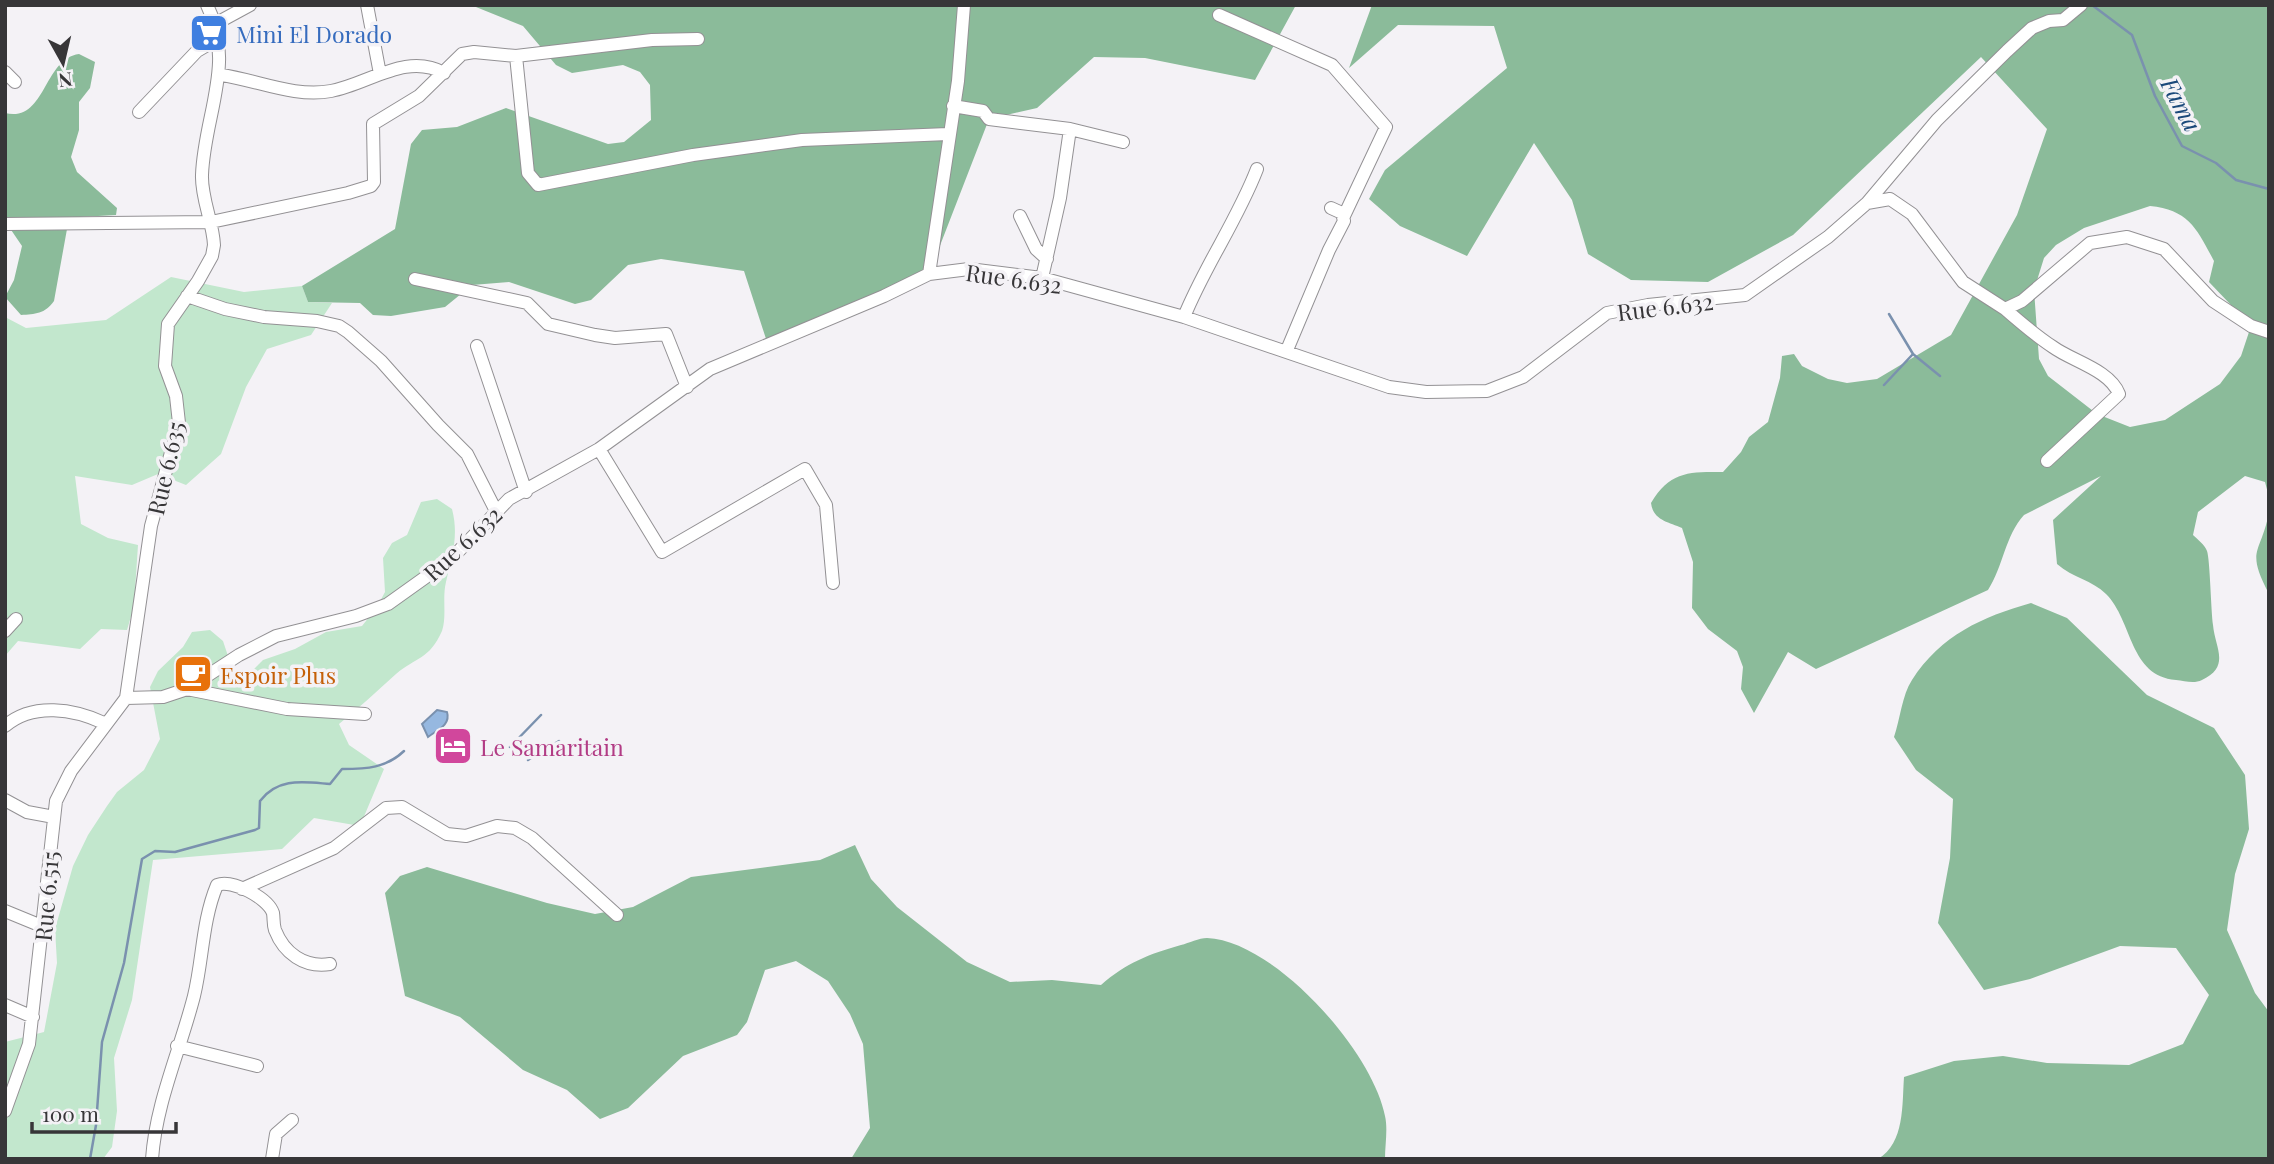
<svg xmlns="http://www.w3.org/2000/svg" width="2274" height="1164" font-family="'Playfair Display',serif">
	<rect width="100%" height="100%" fill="#f4f2f6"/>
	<!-- green -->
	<path fill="#c2e7cd" d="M 171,277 L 244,292 L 302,286 L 308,302 L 332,303 L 311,335 L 267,349 L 246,387 L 221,454 L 186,485 L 158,474 L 132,485 L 75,476 L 81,524 L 108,538 L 138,545 L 134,606 L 127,630 L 101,629 L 80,649 L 18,641 L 5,656 L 5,317 L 26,328 L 106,320 Z
		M 437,499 L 452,509 C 459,536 452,556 446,582 C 442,598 447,616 442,631 C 429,660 416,657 396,674 C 377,691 359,708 339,724 L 349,745 L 384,769 L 360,826 L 314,818 L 282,849 L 153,860 L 132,1000 L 114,1058 L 117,1111 L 112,1147 L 103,1159 L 5,1159 L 5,1042 L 44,1032 L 57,963 L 55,929 L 73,866 L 88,835 L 107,806 L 117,792 L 144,770 L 160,739 L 150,687 L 158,671 L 183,647 L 192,632 L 210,630 L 223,641 L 234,674 L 250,673 L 263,660 L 295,649 L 326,632 L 362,626 L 377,607 L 385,592 L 383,558 L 392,543 L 407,535 L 421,502 Z"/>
	<!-- forest -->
	<path fill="#8bbb9a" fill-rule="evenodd" d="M 471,5 L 1296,5 L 1255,80 L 1145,58 L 1094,57 L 1037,108 L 989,119 L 929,274 L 768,345 L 744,271 L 661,259 L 628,265 L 591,300 L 575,304 L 509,282 L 472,285 L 445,307 L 391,316 L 373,315 L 360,303 L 308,302 L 302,286 L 395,229 L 411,144 L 422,130 L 457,127 L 506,108 L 608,144 L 624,142 L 651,120 L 650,85 L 640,72 L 623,65 L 572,73 L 556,65 L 523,26 Z
		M 1372,5 L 2269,5 L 2269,497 L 2265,482 L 2245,476 L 2198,512 L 2193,535 C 2197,539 2205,545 2207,551 C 2210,559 2211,611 2213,625 C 2215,648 2231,666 2202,680 C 2194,684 2185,681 2176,680 C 2129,676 2133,621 2106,594 C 2092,580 2073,578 2057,564 L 2053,520 L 2101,476 L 2024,515 C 2005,536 2003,567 1988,590 L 1816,669 L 1788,652 L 1754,713 L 1741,689 L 1743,667 L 1737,651 L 1708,629 L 1692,608 L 1693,562 L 1682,528 C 1668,522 1653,520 1651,503 C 1670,471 1689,472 1723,472 L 1741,452 L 1749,437 L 1768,422 L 1780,378 L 1782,356 L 1794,354 L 1802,366 L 1828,379 L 1847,383 L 1877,379 L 1951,335 L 2017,215 L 2047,129 L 1981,57 L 1793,235 L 1708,282 L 1631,280 L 1588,254 L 1572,200 L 1534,143 L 1467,256 L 1400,226 L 1369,199 L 1385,170 L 1507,68 L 1494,26 L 1398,25 L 1349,68 ZM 2150,206 C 2189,210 2197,229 2214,261 L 2209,282 L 2251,326 L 2241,356 L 2220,384 L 2165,420 L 2130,427 L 2097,414 L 2048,376 L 2039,359 L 2034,290 L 2044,258 L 2056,245 L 2084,228 Z
		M 79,54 L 95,62 L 90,88 L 79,102 L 79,130 L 71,157 L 77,172 L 117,208 L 116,215 L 80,217 L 67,229 L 54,301 C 45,314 35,314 21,315 L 5,297 L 14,280 L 22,246 L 5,221 L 5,113 C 46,123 43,59 79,54 Z
		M 2269,512 L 2269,594 C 2245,548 2261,555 2269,512 Z
		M 2031,603 L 2067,618 L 2147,695 L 2214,728 L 2245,775 L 2249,829 L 2235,874 L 2227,930 L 2255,993 L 2269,1012 L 2269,1159 L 1878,1159 C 1905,1143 1902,1104 1904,1077 L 1954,1061 L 2003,1056 L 2047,1063 L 2129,1065 L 2183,1044 L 2209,995 L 2176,948 L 2120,946 L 2030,979 L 1984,990 L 1938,923 L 1950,858 L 1953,799 L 1916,770 L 1894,737 C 1900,720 1902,695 1912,680 C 1941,635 1982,617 2031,603 Z
		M 855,845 L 871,879 L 897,907 L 967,962 L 1010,982 L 1052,980 L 1101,985 C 1126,963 1149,954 1181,945 C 1189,943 1199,938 1207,938 C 1275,941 1373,1052 1385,1116 C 1388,1129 1385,1145 1385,1159 L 851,1159 L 870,1128 L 863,1044 L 850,1014 L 828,981 L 796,961 L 765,970 L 747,1022 L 737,1035 L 683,1056 L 628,1108 L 600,1119 L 567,1090 L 523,1070 L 460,1017 L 405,996 L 385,893 L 400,876 L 427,867 L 547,903 L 595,914 L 633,907 L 691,877 L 820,860 Z"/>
	<!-- water -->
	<path fill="#96b8e0" stroke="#7a91ae" stroke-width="2" d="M 437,710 L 447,712 C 451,725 437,730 428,737 L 422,724 Z"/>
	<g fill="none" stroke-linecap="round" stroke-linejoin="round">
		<!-- stream -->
		<path stroke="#7a91ae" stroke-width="2.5" d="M 2092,5 L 2132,35 L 2155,96 L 2182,146 L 2216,163 L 2236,180 L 2269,189
			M 1889,314 L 1913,354 L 1940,376
			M 1884,385 L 1913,354
			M 510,747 L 541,715
			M 528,760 L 559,741
			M 90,1159 L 96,1125 L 102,1042 L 124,963 L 142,859 L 155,851 L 175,852 L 255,830 L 259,828 L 260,801 C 278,777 304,782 330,784 L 342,769 C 367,769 386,768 404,751"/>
		<!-- minor casing -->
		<g stroke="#939194" stroke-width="14">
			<path id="minor" d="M 367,5 L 380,74
				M 1219,15 L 1332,65 L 1386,127 L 1344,216
				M 215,24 L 250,5
				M 516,56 L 528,173 L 538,185 L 693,155 L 802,140 L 948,134
				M 5,72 L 15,82
				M 221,75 C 257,80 295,98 331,91 C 369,84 406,52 444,73
				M 953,106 L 983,111 L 989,119 L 1070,129 L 1123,142
				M 139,112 L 197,51 L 219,38
				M 1867,203 L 1937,120 L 2007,51 L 2032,28 L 2049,21 L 2063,20 L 2081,5
				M 1020,216 L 1036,249 L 1047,259
				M 5,224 L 211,222 L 348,193 L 371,186 L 374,182 L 373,124 L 419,96 L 462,54 L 474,52 L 516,56 L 652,40 L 698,39
				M 929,274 L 958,81 L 964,5
				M 1042,278 L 1060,198 L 1070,129
				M 415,279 L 527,303 L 548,324 L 595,335 L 615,338 L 666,334 L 687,387
				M 187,296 L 225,309 L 264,317 L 317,321 L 339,326 L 348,332 L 381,361 L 438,425 L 467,454 L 496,511
				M 2005,309 C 2021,323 2036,336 2053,347 C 2072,361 2110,370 2119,394 L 2047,461
				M 1184,317 C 1205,265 1237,221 1257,169
				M 477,346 L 526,492
				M 1287,350 L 1329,250 L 1344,221 L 1342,213 L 1331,208
				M 599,449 L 662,552 L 805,469 L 826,505 L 833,583
				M 5,631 L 16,619
				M 187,689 L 287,709 L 365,714
				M 126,698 L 163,697 L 187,689 L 239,655 L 276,636 L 356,616 L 388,604 L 451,559 L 509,499 L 599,449 L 710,369 L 884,296 L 929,274 L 969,269 L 1042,278 L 1184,317 L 1389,387 L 1426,392 L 1487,391 L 1523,377 L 1607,313 L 1648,305 L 1745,295 L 1828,237 L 1867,203 L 1890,199 L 1912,214 L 1963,282 L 2005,309 L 2022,301 L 2090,243 L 2127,237 L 2164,249 L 2213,301 L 2251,326 L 2269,332
				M 126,698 L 151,526 L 179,423 L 176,396 L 165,366 L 168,324 L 198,281 L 212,256 L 214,245 C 213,222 201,198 202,175 C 204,116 236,63 207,5
				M 5,726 C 33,702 74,709 104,723
				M 5,800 L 27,812 L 54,817
				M 242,889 L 334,848 L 386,808 L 402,807 L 447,834 L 466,836 L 497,826 L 515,828 L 532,838 L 617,915
				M 5,911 L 44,927
				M 5,1005 L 33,1017
				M 177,1046 L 257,1066
				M 5,1111 L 29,1044 L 56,801 L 71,771 L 126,698
				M 152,1159 C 156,1102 180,1051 194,996 C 203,959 202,921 217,885 C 232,879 268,898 273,913 C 274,919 273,924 275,930 C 284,953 304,968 330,964
				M 272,1159 L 276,1134 L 292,1120"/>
		</g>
		<!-- minor -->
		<use href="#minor" stroke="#fff" stroke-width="12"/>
	</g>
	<!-- icons -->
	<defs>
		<g id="supermarket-square" transform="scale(2.0125)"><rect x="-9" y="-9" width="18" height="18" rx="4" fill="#3f7fe0" stroke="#f4f2f6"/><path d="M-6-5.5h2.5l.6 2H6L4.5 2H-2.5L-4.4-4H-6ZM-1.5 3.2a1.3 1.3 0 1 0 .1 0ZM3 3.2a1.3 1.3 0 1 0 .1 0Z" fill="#fff"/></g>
		<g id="cafe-square" transform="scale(2.0125)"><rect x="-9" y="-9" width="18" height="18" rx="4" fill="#e8710a" stroke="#f4f2f6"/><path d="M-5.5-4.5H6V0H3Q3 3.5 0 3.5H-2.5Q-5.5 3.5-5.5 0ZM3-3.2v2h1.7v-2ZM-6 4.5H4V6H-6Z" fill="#fff"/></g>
		<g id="hotel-square" transform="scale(2.0125)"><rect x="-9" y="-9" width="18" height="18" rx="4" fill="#d1479c" stroke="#f4f2f6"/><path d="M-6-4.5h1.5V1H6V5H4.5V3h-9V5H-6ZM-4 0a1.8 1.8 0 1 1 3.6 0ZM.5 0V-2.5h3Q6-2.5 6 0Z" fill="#fff"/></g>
	</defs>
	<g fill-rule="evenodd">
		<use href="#supermarket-square" x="209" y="33"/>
		<use href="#cafe-square" x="193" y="674"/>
		<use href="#hotel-square" x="453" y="746"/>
	</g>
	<g text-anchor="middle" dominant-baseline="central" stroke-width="7" stroke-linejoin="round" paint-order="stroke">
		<!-- shop labels -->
		<g font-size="23" fill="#366cbe" stroke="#f4f2f6" text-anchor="start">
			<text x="236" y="33">Mini El Dorado</text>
		</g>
		<!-- street labels -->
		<g font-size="23" fill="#373638" stroke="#f4f2f6">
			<text transform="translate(1014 278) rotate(8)">Rue 6.632</text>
			<text transform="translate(1665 306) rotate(-7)">Rue 6.632</text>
			<text transform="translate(165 468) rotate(-77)">Rue 6.635</text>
			<text transform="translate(462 543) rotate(-43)">Rue 6.632</text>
			<text transform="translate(46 896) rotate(-85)">Rue 6.515</text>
		</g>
		<!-- food labels -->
		<g font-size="23" fill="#c56008" stroke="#f4f2f6" text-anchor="start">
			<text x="220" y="674">Espoir Plus</text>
		</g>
		<!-- hotel labels -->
		<g font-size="23" fill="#b23c85" stroke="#f4f2f6" text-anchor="start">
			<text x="480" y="746">Le Samaritain</text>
		</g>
		<!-- water labels -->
		<g font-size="24" font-style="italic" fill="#1a487a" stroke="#f4f2f6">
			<text transform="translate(2182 104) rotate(62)">Fama</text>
		</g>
	</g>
	<!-- border -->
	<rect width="2274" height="1164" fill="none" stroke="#373638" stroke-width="14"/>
	<!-- north arrow -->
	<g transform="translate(63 63) rotate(172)" stroke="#f4f2f6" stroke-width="5" paint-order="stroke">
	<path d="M0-5L12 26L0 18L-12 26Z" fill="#373638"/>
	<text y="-10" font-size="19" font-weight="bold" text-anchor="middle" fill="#373638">N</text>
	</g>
	<!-- scale -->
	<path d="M32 1122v10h144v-10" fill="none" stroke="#373638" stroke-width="3.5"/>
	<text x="42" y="1122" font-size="21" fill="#373638" stroke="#f4f2f6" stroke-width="5" paint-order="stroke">100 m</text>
</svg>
